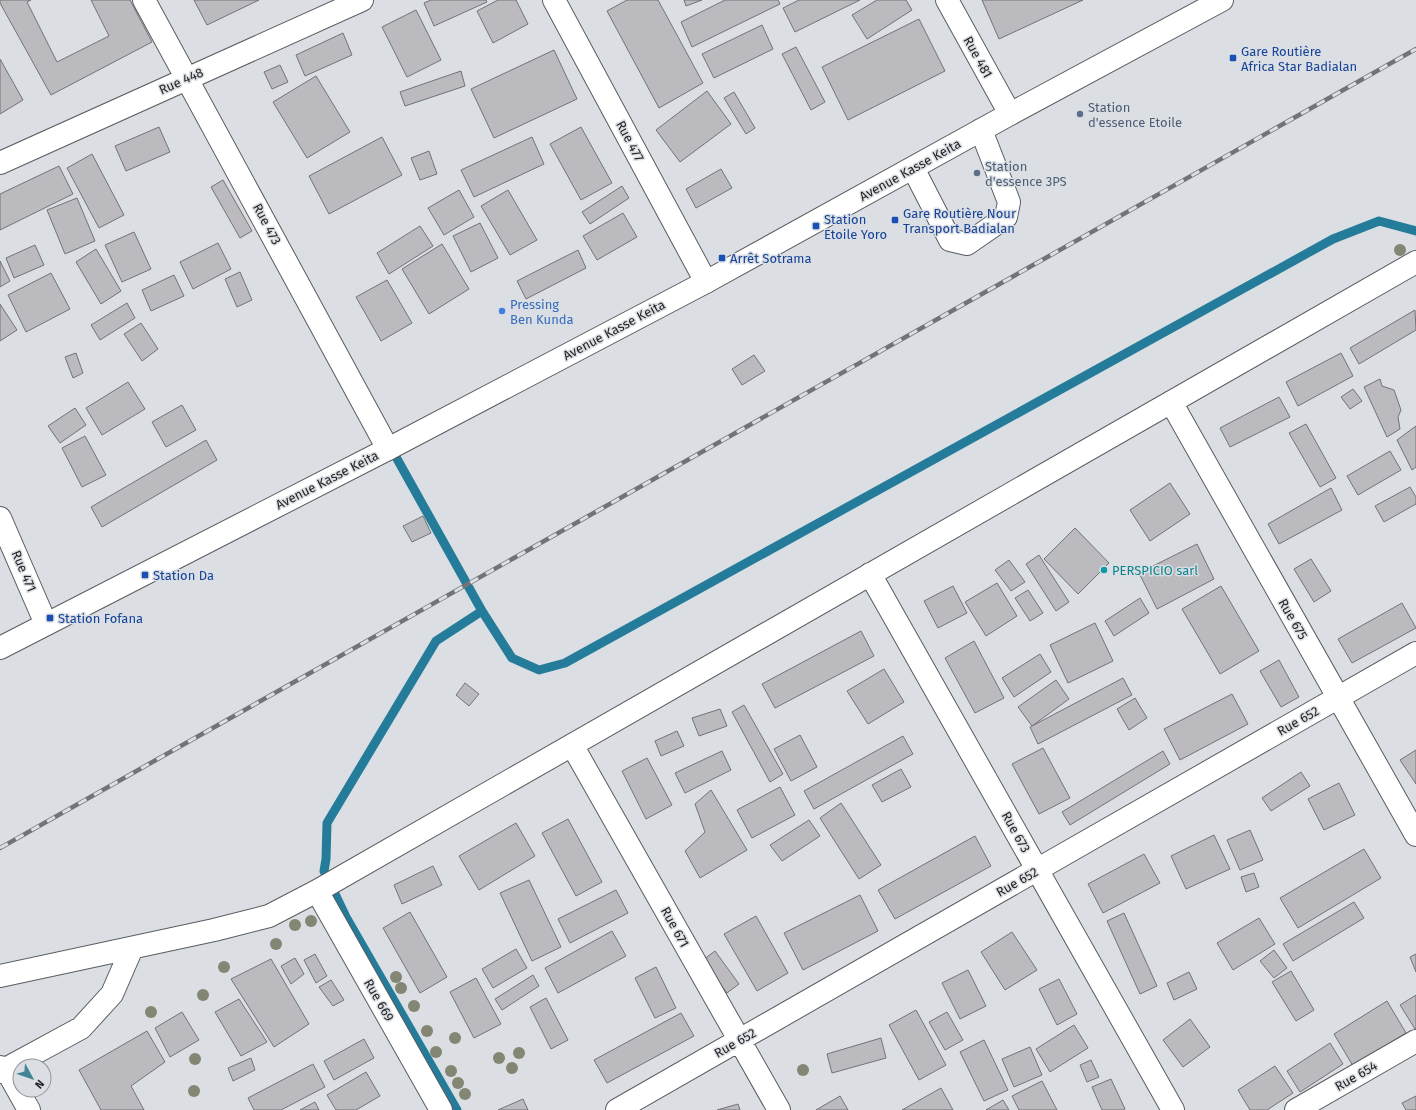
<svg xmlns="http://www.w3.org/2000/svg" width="1416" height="1110" font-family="'Fira Sans',sans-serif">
	<rect width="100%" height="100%" fill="#dbdfe3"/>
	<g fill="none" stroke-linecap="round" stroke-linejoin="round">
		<!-- stream -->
		<path stroke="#247c9a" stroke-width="9" d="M 391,448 L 482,611 L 512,658 L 539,670 L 565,663 L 1333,239 L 1379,221 L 1416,231
			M 457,1110 L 346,917 L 324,871 L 326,859 L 327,823 L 436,641 L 482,611"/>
	</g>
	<!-- building -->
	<path fill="#bbbabf" stroke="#737277" d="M 0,0 L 31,0 L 27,2 L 57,62 L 109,36 L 91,0 L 130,0 L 152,42 L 51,95 L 0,3 Z
		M 194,0 L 259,0 L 207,25 Z
		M 431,0 L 486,0 L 487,2 L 434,26 L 424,3 Z
		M 498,0 L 516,0 L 528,24 L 493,43 L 477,11 Z
		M 627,0 L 658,0 L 703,83 L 659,108 L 607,11 Z
		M 684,0 L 702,0 L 686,6 Z
		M 725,0 L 778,0 L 780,4 L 692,47 L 681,22 Z
		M 799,0 L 860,0 L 795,32 L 783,8 Z
		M 877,0 L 906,0 L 912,10 L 867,39 L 852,15 Z
		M 982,0 L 1083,0 L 999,39 Z
		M 416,10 L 441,60 L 407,77 L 382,27 Z
		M 919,19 L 945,71 L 848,120 L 822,67 Z
		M 762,25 L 773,49 L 714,78 L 702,54 Z
		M 343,33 L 352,55 L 305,76 L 296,55 Z
		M 796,47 L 825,102 L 811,110 L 782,54 Z
		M 554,50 L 577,99 L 494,138 L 471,89 Z
		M 0,59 L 23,100 L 0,114 Z
		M 280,65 L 288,82 L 272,89 L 264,72 Z
		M 461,71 L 465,86 L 405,106 L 400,92 Z
		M 316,76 L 350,132 L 307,158 L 273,102 Z
		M 707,91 L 731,124 L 680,162 L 656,130 Z
		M 734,92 L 755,128 L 746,134 L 724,98 Z
		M 159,127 L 170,152 L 126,171 L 115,146 Z
		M 581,127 L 612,183 L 581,200 L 550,144 Z
		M 382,137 L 402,175 L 329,214 L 309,176 Z
		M 532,137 L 544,164 L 474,197 L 461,170 Z
		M 429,151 L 437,174 L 420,180 L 411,158 Z
		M 92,154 L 124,215 L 99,228 L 67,168 Z
		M 59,166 L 73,194 L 0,230 L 0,194 Z
		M 721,169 L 732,188 L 696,208 L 686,189 Z
		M 223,180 L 252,231 L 240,238 L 211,187 Z
		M 622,186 L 629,198 L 590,224 L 582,212 Z
		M 459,190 L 474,217 L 444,235 L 428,208 Z
		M 508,190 L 537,240 L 510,255 L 481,206 Z
		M 77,198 L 95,241 L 65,254 L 47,210 Z
		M 623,213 L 637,237 L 597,260 L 583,236 Z
		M 480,223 L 498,258 L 471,272 L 453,236 Z
		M 420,226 L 433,246 L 389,274 L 377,253 Z
		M 134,232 L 151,269 L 122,282 L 105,245 Z
		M 218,243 L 231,269 L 193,289 L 180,262 Z
		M 442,244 L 469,289 L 429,314 L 402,269 Z
		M 35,245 L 44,265 L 14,278 L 6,258 Z
		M 96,249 L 121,291 L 101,304 L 76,262 Z
		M 578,250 L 586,268 L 526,299 L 517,281 Z
		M 0,261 L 10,281 L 0,287 Z
		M 240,272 L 252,300 L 237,307 L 225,279 Z
		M 51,273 L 70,309 L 26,332 L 8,295 Z
		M 174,275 L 184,296 L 151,311 L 142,290 Z
		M 387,280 L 412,323 L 381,341 L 356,297 Z
		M 127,303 L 135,318 L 100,340 L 91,325 Z
		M 0,304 L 17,330 L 0,341 Z
		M 1415,310 L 1416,330 L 1359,364 L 1350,348 Z
		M 141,323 L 158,349 L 142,361 L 124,334 Z
		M 76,353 L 83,373 L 73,378 L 65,357 Z
		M 1341,353 L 1353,376 L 1298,406 L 1286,382 Z
		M 754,355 L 765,371 L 742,385 L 732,369 Z
		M 1380,379 L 1382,386 L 1394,390 L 1401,410 L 1398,417 L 1400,429 L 1387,437 L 1364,387 Z
		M 128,382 L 145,409 L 102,435 L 86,408 Z
		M 1353,389 L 1362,401 L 1350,409 L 1341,397 Z
		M 1279,397 L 1290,417 L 1230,447 L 1220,428 Z
		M 182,405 L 196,430 L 166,447 L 152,422 Z
		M 75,408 L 86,425 L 60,443 L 48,426 Z
		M 1306,424 L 1336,478 L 1320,487 L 1289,433 Z
		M 1416,426 L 1416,467 L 1412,470 L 1397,440 Z
		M 85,436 L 106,475 L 82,487 L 62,448 Z
		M 206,440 L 217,460 L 102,527 L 91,507 Z
		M 1390,451 L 1401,470 L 1358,495 L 1347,476 Z
		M 1170,483 L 1190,514 L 1150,541 L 1130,510 Z
		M 1410,487 L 1416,497 L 1416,504 L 1384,522 L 1375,506 Z
		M 1331,488 L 1342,510 L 1279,544 L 1268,524 Z
		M 423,516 L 431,533 L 412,542 L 403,526 Z
		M 1075,528 L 1109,563 L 1078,594 L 1044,559 Z
		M 1197,544 L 1214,579 L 1157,609 L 1139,573 Z
		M 1039,555 L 1069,602 L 1056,611 L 1026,564 Z
		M 1311,559 L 1331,591 L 1314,602 L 1294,569 Z
		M 1009,560 L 1025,582 L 1011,591 L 995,570 Z
		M 997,583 L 1017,616 L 986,636 L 965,602 Z
		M 953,586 L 967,613 L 938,628 L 924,601 Z
		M 1221,586 L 1259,651 L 1220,674 L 1182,609 Z
		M 1028,590 L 1043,613 L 1030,621 L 1015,598 Z
		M 1140,598 L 1149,613 L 1114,636 L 1105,621 Z
		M 1402,603 L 1416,628 L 1352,663 L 1338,639 Z
		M 1095,623 L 1113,661 L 1068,683 L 1050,645 Z
		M 861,631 L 874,656 L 775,708 L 762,684 Z
		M 974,641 L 1004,698 L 975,713 L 945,658 Z
		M 1040,654 L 1051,672 L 1014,697 L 1002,678 Z
		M 1279,660 L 1299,697 L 1281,707 L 1260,671 Z
		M 884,669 L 904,702 L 868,724 L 847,691 Z
		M 1123,678 L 1132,695 L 1038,744 L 1030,727 Z
		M 1056,680 L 1069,699 L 1032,726 L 1018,707 Z
		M 465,683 L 479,694 L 469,706 L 456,695 Z
		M 1232,694 L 1248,724 L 1180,760 L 1164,729 Z
		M 1135,698 L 1147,718 L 1129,730 L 1117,709 Z
		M 744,705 L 783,774 L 770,782 L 732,712 Z
		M 720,709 L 727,726 L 699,736 L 692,718 Z
		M 677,731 L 684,746 L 661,756 L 655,741 Z
		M 800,735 L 817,767 L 791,781 L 774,749 Z
		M 903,736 L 913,754 L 814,809 L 804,791 Z
		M 1043,748 L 1070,798 L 1039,814 L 1012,764 Z
		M 1416,750 L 1416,784 L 1400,760 Z
		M 722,751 L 731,770 L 685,793 L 675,773 Z
		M 1163,751 L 1170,764 L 1070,825 L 1062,812 Z
		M 647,758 L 672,805 L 646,819 L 622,771 Z
		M 901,769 L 911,787 L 882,802 L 872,785 Z
		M 1301,772 L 1310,786 L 1271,811 L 1262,798 Z
		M 1339,783 L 1355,815 L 1324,830 L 1308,799 Z
		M 780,787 L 795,815 L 752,838 L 737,810 Z
		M 711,790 L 747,850 L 700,878 L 685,851 L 705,832 L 695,804 Z
		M 841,803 L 881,865 L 859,879 L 820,818 Z
		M 568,819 L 602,882 L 576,896 L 542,833 Z
		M 809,820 L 820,836 L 782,861 L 770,845 Z
		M 516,823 L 535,856 L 479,890 L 459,856 Z
		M 1250,830 L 1263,860 L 1240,870 L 1227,840 Z
		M 1214,835 L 1230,869 L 1186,889 L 1171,856 Z
		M 975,836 L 991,866 L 895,919 L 878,890 Z
		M 1364,849 L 1381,878 L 1298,928 L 1280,898 Z
		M 1144,854 L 1160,883 L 1103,913 L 1088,884 Z
		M 433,866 L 442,885 L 402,904 L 394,885 Z
		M 1254,873 L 1259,887 L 1246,892 L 1241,877 Z
		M 529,880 L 561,947 L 532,961 L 500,893 Z
		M 616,890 L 628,913 L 570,943 L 558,919 Z
		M 860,895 L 878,931 L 803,970 L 784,933 Z
		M 1354,902 L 1364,918 L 1293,961 L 1283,944 Z
		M 410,912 L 447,977 L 420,993 L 383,928 Z
		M 1124,913 L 1157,986 L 1140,994 L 1107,921 Z
		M 756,916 L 788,973 L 757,991 L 724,934 Z
		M 1259,918 L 1275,944 L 1233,970 L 1217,943 Z
		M 612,931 L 626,956 L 558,993 L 545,968 Z
		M 1012,932 L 1037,970 L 1005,990 L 981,952 Z
		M 516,949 L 527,968 L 493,988 L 482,969 Z
		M 1274,950 L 1287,968 L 1274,978 L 1260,961 Z
		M 715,951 L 739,984 L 727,993 L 703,960 Z
		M 315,954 L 327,976 L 316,983 L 304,960 Z
		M 1416,954 L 1416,972 L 1410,957 Z
		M 295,958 L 304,974 L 291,984 L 281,966 Z
		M 271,959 L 309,1024 L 274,1047 L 231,979 Z
		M 656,967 L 676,1008 L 655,1018 L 635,978 Z
		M 968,970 L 986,1006 L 960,1019 L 942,983 Z
		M 1291,971 L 1314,1010 L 1296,1021 L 1272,982 Z
		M 1189,972 L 1197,989 L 1174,1000 L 1167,983 Z
		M 533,975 L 539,986 L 502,1010 L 495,999 Z
		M 476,978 L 501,1024 L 474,1038 L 450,992 Z
		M 1059,979 L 1077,1014 L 1057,1025 L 1039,989 Z
		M 331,980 L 344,1000 L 333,1006 L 319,987 Z
		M 1416,995 L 1416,1029 L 1415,1029 L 1400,1005 Z
		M 546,998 L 568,1040 L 551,1049 L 530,1007 Z
		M 239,999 L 267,1042 L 241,1056 L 215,1012 Z
		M 1387,1001 L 1406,1033 L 1353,1066 L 1334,1034 Z
		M 916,1010 L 946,1065 L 919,1080 L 889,1025 Z
		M 182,1012 L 199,1040 L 170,1057 L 155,1028 Z
		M 947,1012 L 963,1040 L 945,1050 L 929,1022 Z
		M 681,1013 L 694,1036 L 607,1083 L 594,1060 Z
		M 1190,1019 L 1210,1047 L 1183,1067 L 1163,1040 Z
		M 1074,1025 L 1088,1048 L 1050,1072 L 1036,1049 Z
		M 147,1031 L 165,1062 L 131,1086 L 144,1110 L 101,1110 L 79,1070 Z
		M 881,1038 L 886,1058 L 832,1073 L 827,1054 Z
		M 364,1039 L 374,1058 L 334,1080 L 324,1061 Z
		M 984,1040 L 1008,1090 L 984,1101 L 960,1052 Z
		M 1330,1043 L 1343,1064 L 1300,1092 L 1287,1071 Z
		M 1030,1047 L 1042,1075 L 1014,1087 L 1002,1059 Z
		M 251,1058 L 255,1070 L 233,1081 L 228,1068 Z
		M 1091,1060 L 1099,1077 L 1087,1082 L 1080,1065 Z
		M 313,1064 L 325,1087 L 281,1110 L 254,1110 L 248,1098 Z
		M 1275,1066 L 1293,1093 L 1267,1110 L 1250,1110 L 1238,1090 Z
		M 366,1072 L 380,1096 L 356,1110 L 336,1110 L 327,1095 Z
		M 1111,1079 L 1125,1109 L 1123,1110 L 1102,1110 L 1092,1087 Z
		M 1042,1081 L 1057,1110 L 1019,1110 L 1012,1096 Z
		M 941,1088 L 953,1110 L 902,1110 Z
		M 840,1096 L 848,1110 L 816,1110 Z
		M 1416,1096 L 1416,1110 L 1406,1110 L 1402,1103 Z
		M 523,1099 L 528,1110 L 498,1110 Z
		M 1003,1100 L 1009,1110 L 986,1110 Z
		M 315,1102 L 319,1110 L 300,1110 Z
		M 738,1104 L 740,1110 L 717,1110 Z"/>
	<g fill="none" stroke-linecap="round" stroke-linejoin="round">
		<!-- minor casing -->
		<g stroke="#595c60" stroke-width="24">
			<path id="minor" d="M 144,0 L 388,449
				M 554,0 L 706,282
				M 947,0 L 1010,114
				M 0,163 L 362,0
				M 913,168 L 950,240 L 967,244 L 1006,217 L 1009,202 L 981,130
				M 1171,402 L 1416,835
				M 0,518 L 46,624
				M 870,574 L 1173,1110
				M 572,745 L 779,1110
				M 317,891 L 441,1110
				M 0,976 L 214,930 L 269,916 L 317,891 L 1416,262
				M 0,1067 L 6,1069 L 29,1110
				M 0,1072 L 81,1028 L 112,994 L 132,948
				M 617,1110 L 1416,653
				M 1296,1110 L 1416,1041"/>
		</g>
		<!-- major casing -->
		<g stroke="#595c60" stroke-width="24">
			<path id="major" d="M 0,648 L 388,449 L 706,282 L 1010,114 L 1222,0"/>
		</g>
		<!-- minor -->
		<use href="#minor" stroke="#fff" stroke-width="22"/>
		<!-- major -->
		<use href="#major" stroke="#fff" stroke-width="22"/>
		<!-- rail casing -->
		<g stroke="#717376" stroke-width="4.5">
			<path id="rail" d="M 0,848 L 1416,49"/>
		</g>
		<!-- rail -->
		<use href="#rail" stroke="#dbdfe3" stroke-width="3" stroke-dasharray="9" stroke-linecap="butt"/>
	</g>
	<!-- trees -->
	<g fill="#828672">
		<circle cx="1400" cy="250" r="6"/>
		<circle cx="311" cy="921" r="6"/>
		<circle cx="295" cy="925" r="6"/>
		<circle cx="276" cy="944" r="6"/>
		<circle cx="224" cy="967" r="6"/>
		<circle cx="396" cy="977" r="6"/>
		<circle cx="401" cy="988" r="6"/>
		<circle cx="203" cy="995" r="6"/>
		<circle cx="414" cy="1006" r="6"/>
		<circle cx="151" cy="1012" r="6"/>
		<circle cx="427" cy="1031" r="6"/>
		<circle cx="455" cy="1038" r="6"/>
		<circle cx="436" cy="1052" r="6"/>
		<circle cx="519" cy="1053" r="6"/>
		<circle cx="499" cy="1058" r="6"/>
		<circle cx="195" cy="1059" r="6"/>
		<circle cx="512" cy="1068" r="6"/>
		<circle cx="803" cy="1070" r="6"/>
		<circle cx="451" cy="1071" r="6"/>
		<circle cx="458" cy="1083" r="6"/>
		<circle cx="194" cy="1091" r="6"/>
		<circle cx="465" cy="1094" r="6"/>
	</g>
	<!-- markers -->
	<g fill="#1a4fb4" stroke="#dbdfe3" stroke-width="1.5">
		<rect x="1229" y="54" width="8" height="8" rx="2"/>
		<rect x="891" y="216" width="8" height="8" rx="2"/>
		<rect x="812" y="222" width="8" height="8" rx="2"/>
		<rect x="718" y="254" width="8" height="8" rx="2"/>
		<rect x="141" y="571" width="8" height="8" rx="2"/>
		<rect x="46" y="614" width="8" height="8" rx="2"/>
	</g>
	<g fill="#5c6f8a" stroke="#dbdfe3" stroke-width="1.5">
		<circle cx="1080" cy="114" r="4"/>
		<circle cx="977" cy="173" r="4"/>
	</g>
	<circle fill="#3f7fe0" stroke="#dbdfe3" stroke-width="1.5" cx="502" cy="311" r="4"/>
	<circle fill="#0f9aa8" stroke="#dbdfe3" stroke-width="1.5" cx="1104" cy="570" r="4"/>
	<g text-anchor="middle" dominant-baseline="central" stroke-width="3" stroke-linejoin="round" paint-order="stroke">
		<!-- transit labels -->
		<g font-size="13" fill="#164399" stroke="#dbdfe3" text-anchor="start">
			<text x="1241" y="51">Gare Routière<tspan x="1241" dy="15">Africa Star Badialan</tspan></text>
			<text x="903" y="213">Gare Routière Nour<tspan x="903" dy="15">Transport Badialan</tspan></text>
			<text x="824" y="219">Station<tspan x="824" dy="15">Etoile Yoro</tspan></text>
			<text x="730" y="258">Arrêt Sotrama</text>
			<text x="153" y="575">Station Da</text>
			<text x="58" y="618">Station Fofana</text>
		</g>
		<!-- street labels -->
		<g font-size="13" fill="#232426" stroke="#dbdfe3">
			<text transform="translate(978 57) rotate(61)">Rue 481</text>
			<text transform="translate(181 81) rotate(-24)">Rue 448</text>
			<text transform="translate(630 141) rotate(62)">Rue 477</text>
			<text transform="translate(910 170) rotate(-29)">Avenue Kasse Keita</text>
			<text transform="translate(267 224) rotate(62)">Rue 473</text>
			<text transform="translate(614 330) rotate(-28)">Avenue Kasse Keita</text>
			<text transform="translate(327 480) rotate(-27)">Avenue Kasse Keita</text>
			<text transform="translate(24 571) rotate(67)">Rue 471</text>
			<text transform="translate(1293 619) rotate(60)">Rue 675</text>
			<text transform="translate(1298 721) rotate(-30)">Rue 652</text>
			<text transform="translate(1016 832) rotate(61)">Rue 673</text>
			<text transform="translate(1017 882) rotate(-30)">Rue 652</text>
			<text transform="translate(675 927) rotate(61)">Rue 671</text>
			<text transform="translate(379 1000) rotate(60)">Rue 669</text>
			<text transform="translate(735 1043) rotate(-30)">Rue 652</text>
			<text transform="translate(1356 1076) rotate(-30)">Rue 654</text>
		</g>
		<!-- service labels -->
		<g font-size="13" fill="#4e5e75" stroke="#dbdfe3" text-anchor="start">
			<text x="1088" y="107">Station<tspan x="1088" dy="15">d'essence Etoile</tspan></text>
			<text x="985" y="166">Station<tspan x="985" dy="15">d'essence 3PS</tspan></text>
		</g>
		<!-- shop labels -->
		<g font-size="13" fill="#366cbe" stroke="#dbdfe3" text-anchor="start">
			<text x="510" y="304">Pressing<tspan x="510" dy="15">Ben Kunda</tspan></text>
		</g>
		<!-- culture labels -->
		<g font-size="13" fill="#0d838f" stroke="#dbdfe3" text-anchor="start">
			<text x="1112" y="570">PERSPICIO sarl</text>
		</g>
	</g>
	<!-- north arrow -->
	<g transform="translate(32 1078) rotate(130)"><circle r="19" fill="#dbdfe3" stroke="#919497"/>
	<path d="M0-3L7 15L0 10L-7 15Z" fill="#438596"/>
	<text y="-6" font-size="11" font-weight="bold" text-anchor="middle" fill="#232426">N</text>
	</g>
</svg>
